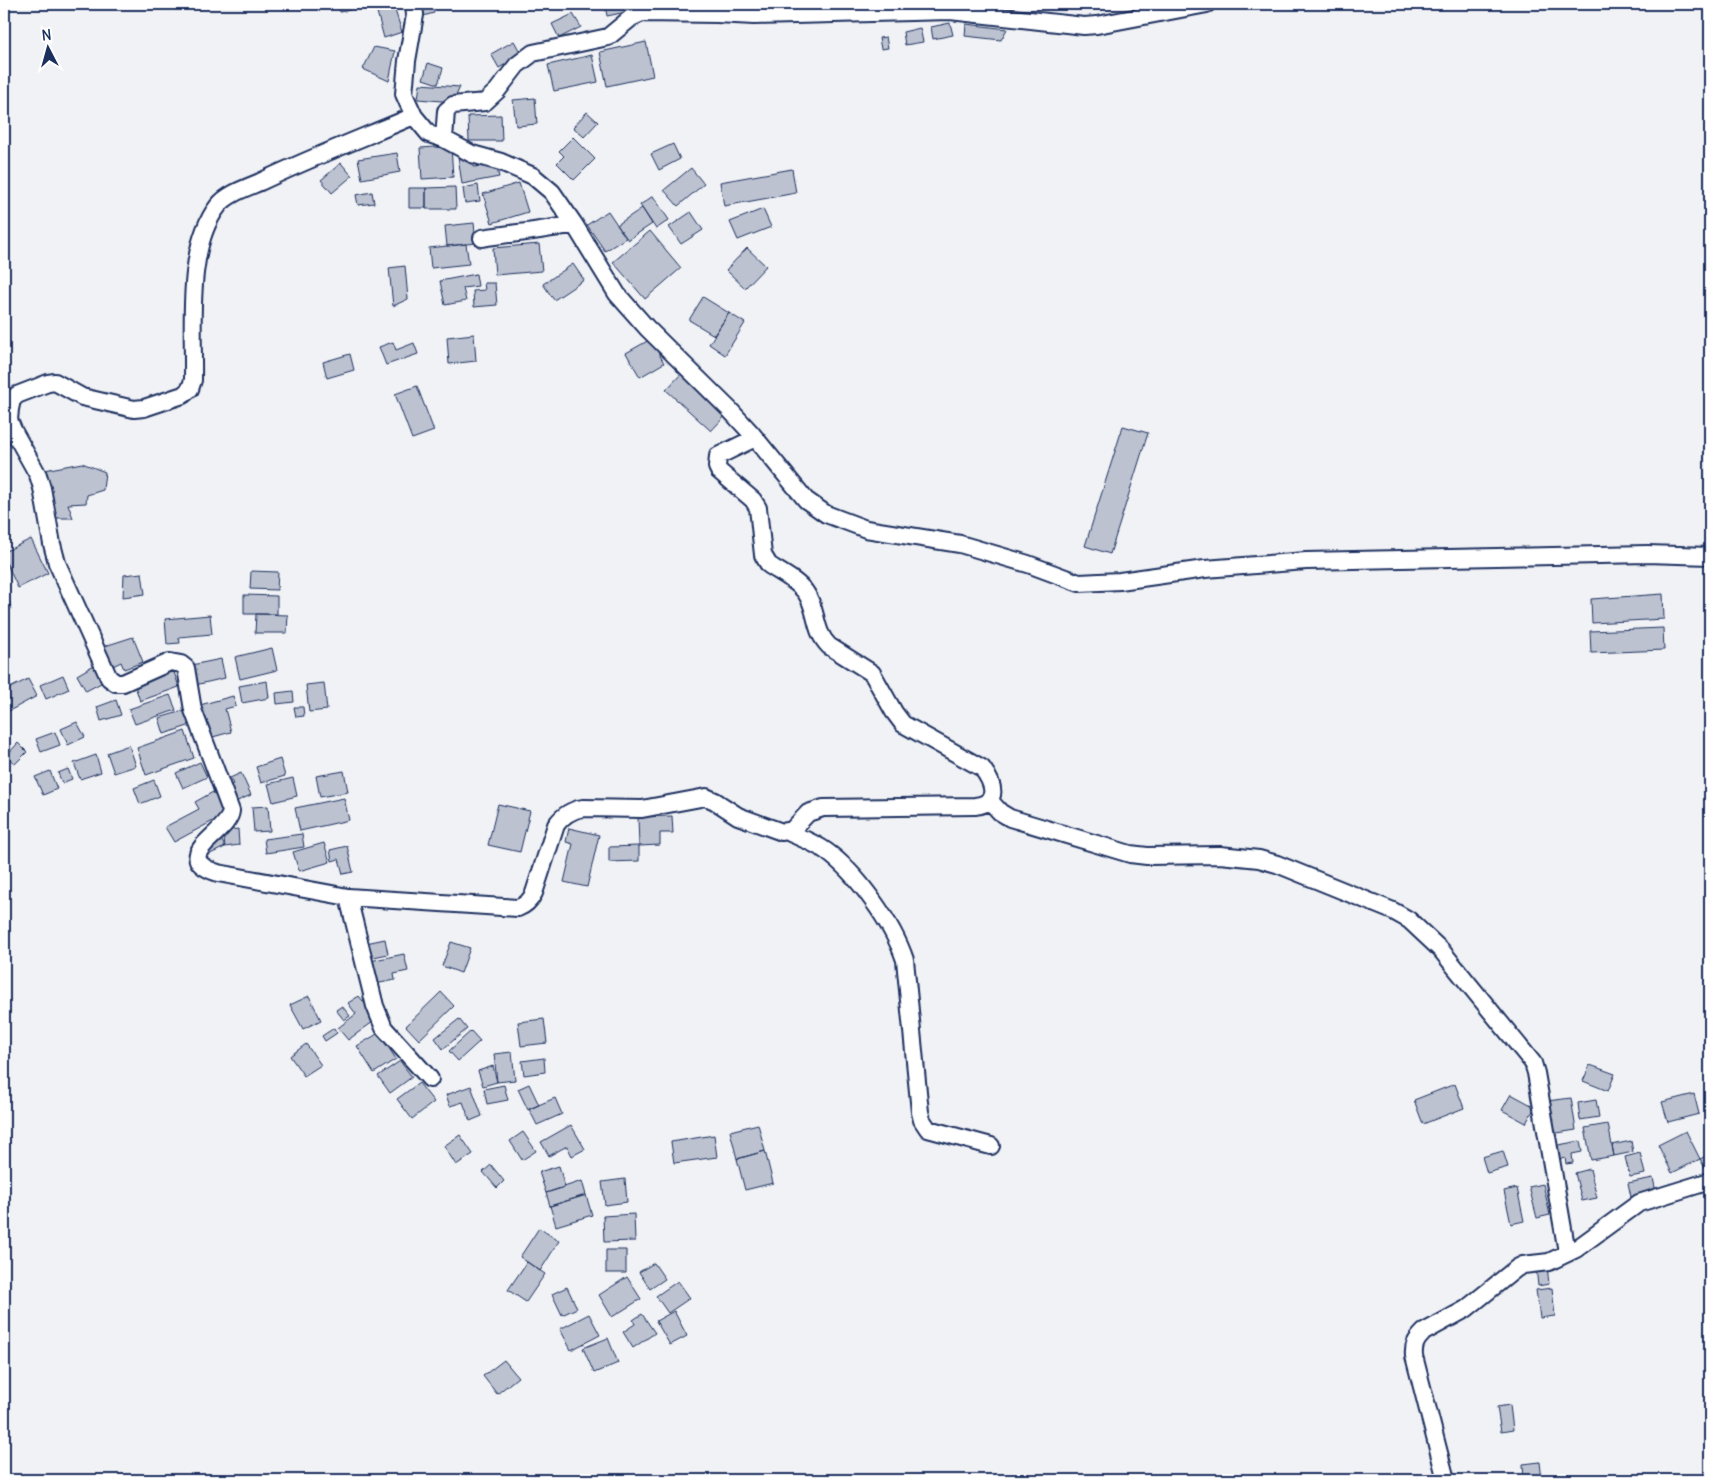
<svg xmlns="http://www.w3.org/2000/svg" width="1714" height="1484" font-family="Delius,sans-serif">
	<rect width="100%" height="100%" fill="#f1f2f5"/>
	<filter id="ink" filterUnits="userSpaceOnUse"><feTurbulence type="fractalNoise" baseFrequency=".02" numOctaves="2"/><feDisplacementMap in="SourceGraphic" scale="10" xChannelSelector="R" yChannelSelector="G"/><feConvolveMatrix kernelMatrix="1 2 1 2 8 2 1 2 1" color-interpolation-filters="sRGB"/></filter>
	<g filter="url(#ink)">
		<!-- building -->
		<path fill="#bcc2d0" stroke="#1b2f5e" d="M 338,4 L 376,4 L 340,12 Z
			M 423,4 L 434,4 L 434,13 L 423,16 Z
			M 605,4 L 629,4 L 631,11 L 607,16 Z
			M 394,7 L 402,32 L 384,38 L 377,12 Z
			M 573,14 L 581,27 L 559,38 L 552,24 Z
			M 950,23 L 953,35 L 933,39 L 931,27 Z
			M 966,24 L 1007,29 L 1001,40 L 965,36 Z
			M 920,28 L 923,42 L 905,45 L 903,32 Z
			M 886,37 L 888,48 L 881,49 L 879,38 Z
			M 514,41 L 522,55 L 499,68 L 491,54 Z
			M 646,42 L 653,76 L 607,86 L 600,52 Z
			M 374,47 L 395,51 L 389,81 L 363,69 Z
			M 592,55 L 598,82 L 554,91 L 548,65 Z
			M 428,63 L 443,68 L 438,84 L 423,79 Z
			M 420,84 L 460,87 L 453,102 L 418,99 Z
			M 535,98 L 537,124 L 516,126 L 513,100 Z
			M 587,112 L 598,122 L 584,137 L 573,127 Z
			M 501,115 L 502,141 L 469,141 L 468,116 Z
			M 573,137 L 595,159 L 574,180 L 557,163 L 564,156 L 559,151 Z
			M 673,144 L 680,159 L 659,170 L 651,154 Z
			M 451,146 L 453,177 L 422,179 L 420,148 Z
			M 397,153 L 400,172 L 362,179 L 358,159 Z
			M 472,154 L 474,167 L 496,164 L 499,177 L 462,184 L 458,156 Z
			M 341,163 L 352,176 L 332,193 L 321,180 Z
			M 691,168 L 704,184 L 678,206 L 664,190 Z
			M 792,169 L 796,193 L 724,206 L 720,182 Z
			M 519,183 L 528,212 L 492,223 L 483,194 Z
			M 478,185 L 480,201 L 465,203 L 463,188 Z
			M 455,187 L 456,209 L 426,209 L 426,188 Z
			M 409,188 L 426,188 L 426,208 L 409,208 Z
			M 372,192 L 374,203 L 358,205 L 356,195 Z
			M 653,196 L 669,220 L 656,229 L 640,205 Z
			M 642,208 L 652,224 L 628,240 L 617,225 Z
			M 763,209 L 771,227 L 738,240 L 730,222 Z
			M 608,211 L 626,238 L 605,251 L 587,225 Z
			M 691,212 L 703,230 L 681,244 L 669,227 Z
			M 474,223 L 476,243 L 447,246 L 445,226 Z
			M 650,231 L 681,268 L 645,299 L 613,262 Z
			M 466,244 L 469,264 L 431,268 L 429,248 Z
			M 539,244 L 542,271 L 495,275 L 493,248 Z
			M 747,248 L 766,266 L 745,288 L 726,270 Z
			M 573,264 L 584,280 L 554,300 L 543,284 Z
			M 405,266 L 408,299 L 393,306 L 389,268 Z
			M 476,274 L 478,286 L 463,288 L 466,301 L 445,305 L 440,281 Z
			M 484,283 L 495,283 L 497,305 L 474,307 L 473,291 L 485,290 Z
			M 703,297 L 729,313 L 714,335 L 689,320 Z
			M 729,313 L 745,323 L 725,355 L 709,344 Z
			M 474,334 L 476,361 L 449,364 L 447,337 Z
			M 651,339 L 664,363 L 640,377 L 626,353 Z
			M 393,342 L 396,350 L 414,343 L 418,354 L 386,365 L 379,347 Z
			M 350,354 L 354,370 L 327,378 L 323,362 Z
			M 682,373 L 727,414 L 711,431 L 666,390 Z
			M 417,386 L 434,431 L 412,439 L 395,394 Z
			M 1123,426 L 1148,433 L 1110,554 L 1085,546 Z
			M 82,463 L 105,472 L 103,490 L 87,495 L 86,503 L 68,504 L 73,518 L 53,518 L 39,471 Z
			M 31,539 L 48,573 L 18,588 L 4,558 L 4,552 Z
			M 251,571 L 278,572 L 277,590 L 250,589 Z
			M 142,573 L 145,594 L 123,597 L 124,575 Z
			M 5,585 L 11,609 L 4,611 L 4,586 Z
			M 1663,594 L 1664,619 L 1592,623 L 1591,599 Z
			M 244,595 L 277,596 L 277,614 L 244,614 Z
			M 256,614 L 288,615 L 287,633 L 255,633 Z
			M 210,615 L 212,634 L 179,637 L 180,643 L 167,644 L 165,619 Z
			M 1663,628 L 1664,650 L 1591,653 L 1590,631 Z
			M 133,637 L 143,662 L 124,669 L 121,662 L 101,672 L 99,648 Z
			M 272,648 L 277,670 L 240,679 L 235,657 Z
			M 221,659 L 225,678 L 191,686 L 187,666 Z
			M 94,665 L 103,682 L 86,691 L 77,675 Z
			M 172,666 L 179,687 L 140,701 L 133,680 Z
			M 63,675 L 69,689 L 46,699 L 40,685 Z
			M 28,679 L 37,696 L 9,711 L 4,701 L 4,691 Z
			M 267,681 L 269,698 L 242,703 L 239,686 Z
			M 324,683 L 327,710 L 309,712 L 306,685 Z
			M 293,691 L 294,702 L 277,704 L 276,693 Z
			M 170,695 L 176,710 L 135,724 L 129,709 Z
			M 233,696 L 236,706 L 225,709 L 231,732 L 209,738 L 200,705 Z
			M 116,700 L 121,715 L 101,721 L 97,707 Z
			M 294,707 L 303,707 L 304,716 L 296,717 Z
			M 186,710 L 191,725 L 164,734 L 159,718 Z
			M 77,722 L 85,737 L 68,745 L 61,729 Z
			M 185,731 L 194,758 L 146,775 L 137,748 Z
			M 55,732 L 60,745 L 41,752 L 36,739 Z
			M 18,743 L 27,752 L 15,764 L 6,756 Z
			M 129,745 L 136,766 L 114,773 L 107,753 Z
			M 96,755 L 101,772 L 80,779 L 74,763 Z
			M 280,759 L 285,776 L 261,783 L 256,767 Z
			M 200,762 L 207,777 L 183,788 L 176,773 Z
			M 68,769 L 72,779 L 62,783 L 58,773 Z
			M 50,771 L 57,789 L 43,795 L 35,777 Z
			M 344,771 L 348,792 L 320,797 L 316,776 Z
			M 241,773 L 251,795 L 233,803 L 225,787 L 233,784 L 230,778 Z
			M 293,778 L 297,796 L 273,802 L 268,784 Z
			M 154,780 L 160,796 L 140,804 L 134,788 Z
			M 213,792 L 226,814 L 174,842 L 165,827 L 199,809 L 195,802 Z
			M 344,798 L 349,820 L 300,831 L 295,808 Z
			M 498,804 L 530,811 L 520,852 L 488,845 Z
			M 268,806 L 270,831 L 254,832 L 252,807 Z
			M 672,816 L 673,833 L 660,833 L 660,845 L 639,846 L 638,817 Z
			M 569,828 L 599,835 L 587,887 L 564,882 L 573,844 L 566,842 Z
			M 238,829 L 239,845 L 225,847 L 223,831 Z
			M 302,834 L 304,847 L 266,853 L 264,839 Z
			M 221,839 L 225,847 L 206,856 L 202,848 Z
			M 324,843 L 330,862 L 299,871 L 293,852 Z
			M 347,846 L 353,872 L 343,874 L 339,859 L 332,861 L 330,850 Z
			M 639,846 L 639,861 L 609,862 L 609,847 Z
			M 385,939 L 388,954 L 369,958 L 366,943 Z
			M 451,942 L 470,948 L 461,973 L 442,966 Z
			M 404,954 L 408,971 L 394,974 L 395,980 L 375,984 L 370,961 Z
			M 441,992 L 454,1006 L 419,1040 L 406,1026 Z
			M 309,996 L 321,1020 L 303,1029 L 290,1005 Z
			M 359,996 L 377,1019 L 348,1040 L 338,1028 L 356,1014 L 348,1003 Z
			M 342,1006 L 350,1016 L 344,1020 L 336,1010 Z
			M 459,1019 L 467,1029 L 443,1049 L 435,1038 Z
			M 544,1019 L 547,1043 L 521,1046 L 518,1022 Z
			M 334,1028 L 337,1033 L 325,1041 L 322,1036 Z
			M 471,1031 L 480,1041 L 458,1061 L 449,1051 Z
			M 379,1033 L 396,1059 L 374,1073 L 357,1046 Z
			M 306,1044 L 321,1065 L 304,1076 L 290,1056 Z
			M 512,1052 L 515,1080 L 497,1082 L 494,1054 Z
			M 544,1058 L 545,1072 L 524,1075 L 522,1061 Z
			M 400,1061 L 412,1077 L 390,1093 L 378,1076 Z
			M 1590,1065 L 1615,1074 L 1608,1091 L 1583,1081 Z
			M 493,1066 L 497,1082 L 483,1086 L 478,1071 Z
			M 419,1083 L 434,1102 L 412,1119 L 397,1099 Z
			M 529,1084 L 539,1105 L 528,1110 L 518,1089 Z
			M 1455,1084 L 1464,1108 L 1423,1124 L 1414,1100 Z
			M 504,1085 L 508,1100 L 487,1104 L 484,1089 Z
			M 471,1086 L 482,1116 L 470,1121 L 463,1102 L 450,1106 L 446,1095 Z
			M 1511,1094 L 1535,1107 L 1526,1123 L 1502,1110 Z
			M 1694,1094 L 1699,1114 L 1668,1122 L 1662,1102 Z
			M 555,1098 L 562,1114 L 537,1125 L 529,1109 Z
			M 1571,1098 L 1576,1130 L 1551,1134 L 1547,1101 Z
			M 1596,1100 L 1599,1117 L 1580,1120 L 1578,1103 Z
			M 758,1124 L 765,1151 L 737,1159 L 730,1131 Z
			M 1608,1124 L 1614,1156 L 1591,1160 L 1585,1128 Z
			M 571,1125 L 585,1149 L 572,1156 L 567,1146 L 549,1156 L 541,1142 Z
			M 1686,1131 L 1700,1159 L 1672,1173 L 1658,1145 Z
			M 523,1132 L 536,1151 L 522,1160 L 510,1141 Z
			M 460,1135 L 473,1154 L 456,1165 L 444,1146 Z
			M 714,1135 L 717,1157 L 674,1163 L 671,1142 Z
			M 1580,1141 L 1582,1152 L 1572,1154 L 1573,1163 L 1566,1164 L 1565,1158 L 1555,1160 L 1553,1146 Z
			M 1631,1141 L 1633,1152 L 1614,1156 L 1612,1145 Z
			M 765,1151 L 773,1183 L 745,1190 L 737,1159 Z
			M 1503,1151 L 1508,1167 L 1487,1173 L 1482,1157 Z
			M 1640,1153 L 1645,1174 L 1630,1177 L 1625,1157 Z
			M 1710,1154 L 1710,1172 L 1708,1173 L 1700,1159 Z
			M 491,1165 L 504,1181 L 497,1188 L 483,1172 Z
			M 559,1166 L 565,1187 L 546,1193 L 539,1172 Z
			M 1590,1169 L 1597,1198 L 1582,1201 L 1575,1173 Z
			M 1653,1178 L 1656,1192 L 1631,1197 L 1628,1183 Z
			M 625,1179 L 627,1202 L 605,1205 L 602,1182 Z
			M 582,1181 L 586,1195 L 550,1206 L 546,1193 Z
			M 1543,1184 L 1550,1215 L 1537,1218 L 1529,1187 Z
			M 1517,1188 L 1524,1221 L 1511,1224 L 1504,1191 Z
			M 586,1195 L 592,1215 L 556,1226 L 550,1206 Z
			M 634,1214 L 635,1241 L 604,1242 L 603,1216 Z
			M 539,1228 L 559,1241 L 540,1271 L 520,1257 Z
			M 606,1250 L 626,1250 L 626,1273 L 606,1273 Z
			M 527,1262 L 545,1274 L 526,1302 L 508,1290 Z
			M 654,1263 L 665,1279 L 650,1289 L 639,1272 Z
			M 1547,1266 L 1549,1284 L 1538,1286 L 1536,1267 Z
			M 627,1277 L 641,1299 L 612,1317 L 599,1295 Z
			M 678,1281 L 690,1298 L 668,1313 L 656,1296 Z
			M 567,1287 L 577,1308 L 562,1315 L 552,1294 Z
			M 1552,1288 L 1555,1316 L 1540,1318 L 1536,1290 Z
			M 674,1311 L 687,1336 L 670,1345 L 656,1321 Z
			M 589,1314 L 600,1335 L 571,1350 L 560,1329 Z
			M 642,1314 L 655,1333 L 633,1348 L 623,1332 L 635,1324 L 633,1320 Z
			M 608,1338 L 618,1363 L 594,1373 L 583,1348 Z
			M 504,1360 L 518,1377 L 497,1394 L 483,1376 Z
			M 1510,1405 L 1513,1430 L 1501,1432 L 1497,1407 Z
			M 1540,1462 L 1542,1480 L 1524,1480 L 1523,1464 Z"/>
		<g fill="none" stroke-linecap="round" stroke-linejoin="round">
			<!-- street casing -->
			<g stroke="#1b2f5e" stroke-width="20">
				<path id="street" d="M 414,4 L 415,15 L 407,61 L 404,94 L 414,116 L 429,134 L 444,139 L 472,154 L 501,162 L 533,176 L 552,192 L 574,224 L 617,294 L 647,328 L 729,409 L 752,434 L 806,500 L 826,514 L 866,529 L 960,544 L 1028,564 L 1079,583 L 1120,581 L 1205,569 L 1306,561 L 1647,554 L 1710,556
					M 414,116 C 362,138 310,158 260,182 C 246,188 227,194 218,206 C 185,248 194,330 193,380 L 190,389 L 183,395 L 144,408 L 134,409 L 82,397 L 55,382 L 48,383 L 17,395 L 12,400 L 10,409 L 9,420 L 13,430 L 38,475 L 42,488 L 52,544 L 57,563 L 109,678 L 116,683 L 123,683 L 170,662 L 181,664 L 186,668 L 193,710 L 231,811 C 229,834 166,856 218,873 L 348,897 L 518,908 C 526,905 530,901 534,893 L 556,825 C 563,815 571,810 583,808 L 642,809 L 706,797 L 715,801 L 738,816 L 782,832 L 792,830 L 808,813 L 823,808 L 975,806 C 1000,803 994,784 982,768 L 903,724 L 894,712 L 872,673 L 829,646 C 813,630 818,610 806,593 C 798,581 781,573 769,565 L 763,555 L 758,508 L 753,500 L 719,471 L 717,467 L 718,456 L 755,438
					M 444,139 L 446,111 L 453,105 L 485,102 L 497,91 L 517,65 L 533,53 L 608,37 L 631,18 L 642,13 L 717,14 L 754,16 L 950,11 L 1084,26 L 1097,25 L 1207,4
					M 482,238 C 513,233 543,231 574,224
					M 990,801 L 1000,812 L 1010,818 L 1130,854 L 1147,856 L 1220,855 L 1259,859 L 1277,864 L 1393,911 L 1409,920 L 1441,950 L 1533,1063 L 1536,1073 L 1567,1252
					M 788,832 C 801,838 815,843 826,851 C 857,873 893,924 905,960 L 920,1112 L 922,1120 L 928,1129 L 991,1146
					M 348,897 L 375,1006 L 384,1028 L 430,1079
					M 1446,1480 L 1414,1356 C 1413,1345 1416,1340 1424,1332 L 1466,1309 L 1517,1268 L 1523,1265 L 1549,1262 L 1576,1249 L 1639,1203 L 1710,1181"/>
			</g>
			<!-- street -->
			<use href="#street" stroke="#fff" stroke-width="16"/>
		</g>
	</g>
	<!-- margin -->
	<rect width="1714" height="1484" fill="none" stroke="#fff" stroke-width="20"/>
	<rect x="10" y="10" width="1694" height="1464" fill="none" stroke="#1b2f5e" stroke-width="2" filter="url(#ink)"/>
	<!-- north arrow -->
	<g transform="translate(48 48) rotate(354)" stroke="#ffffff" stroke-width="4" paint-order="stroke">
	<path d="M0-4L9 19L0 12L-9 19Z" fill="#1b2f5e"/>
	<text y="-8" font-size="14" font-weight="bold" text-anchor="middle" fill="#1b2f5e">N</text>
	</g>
</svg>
